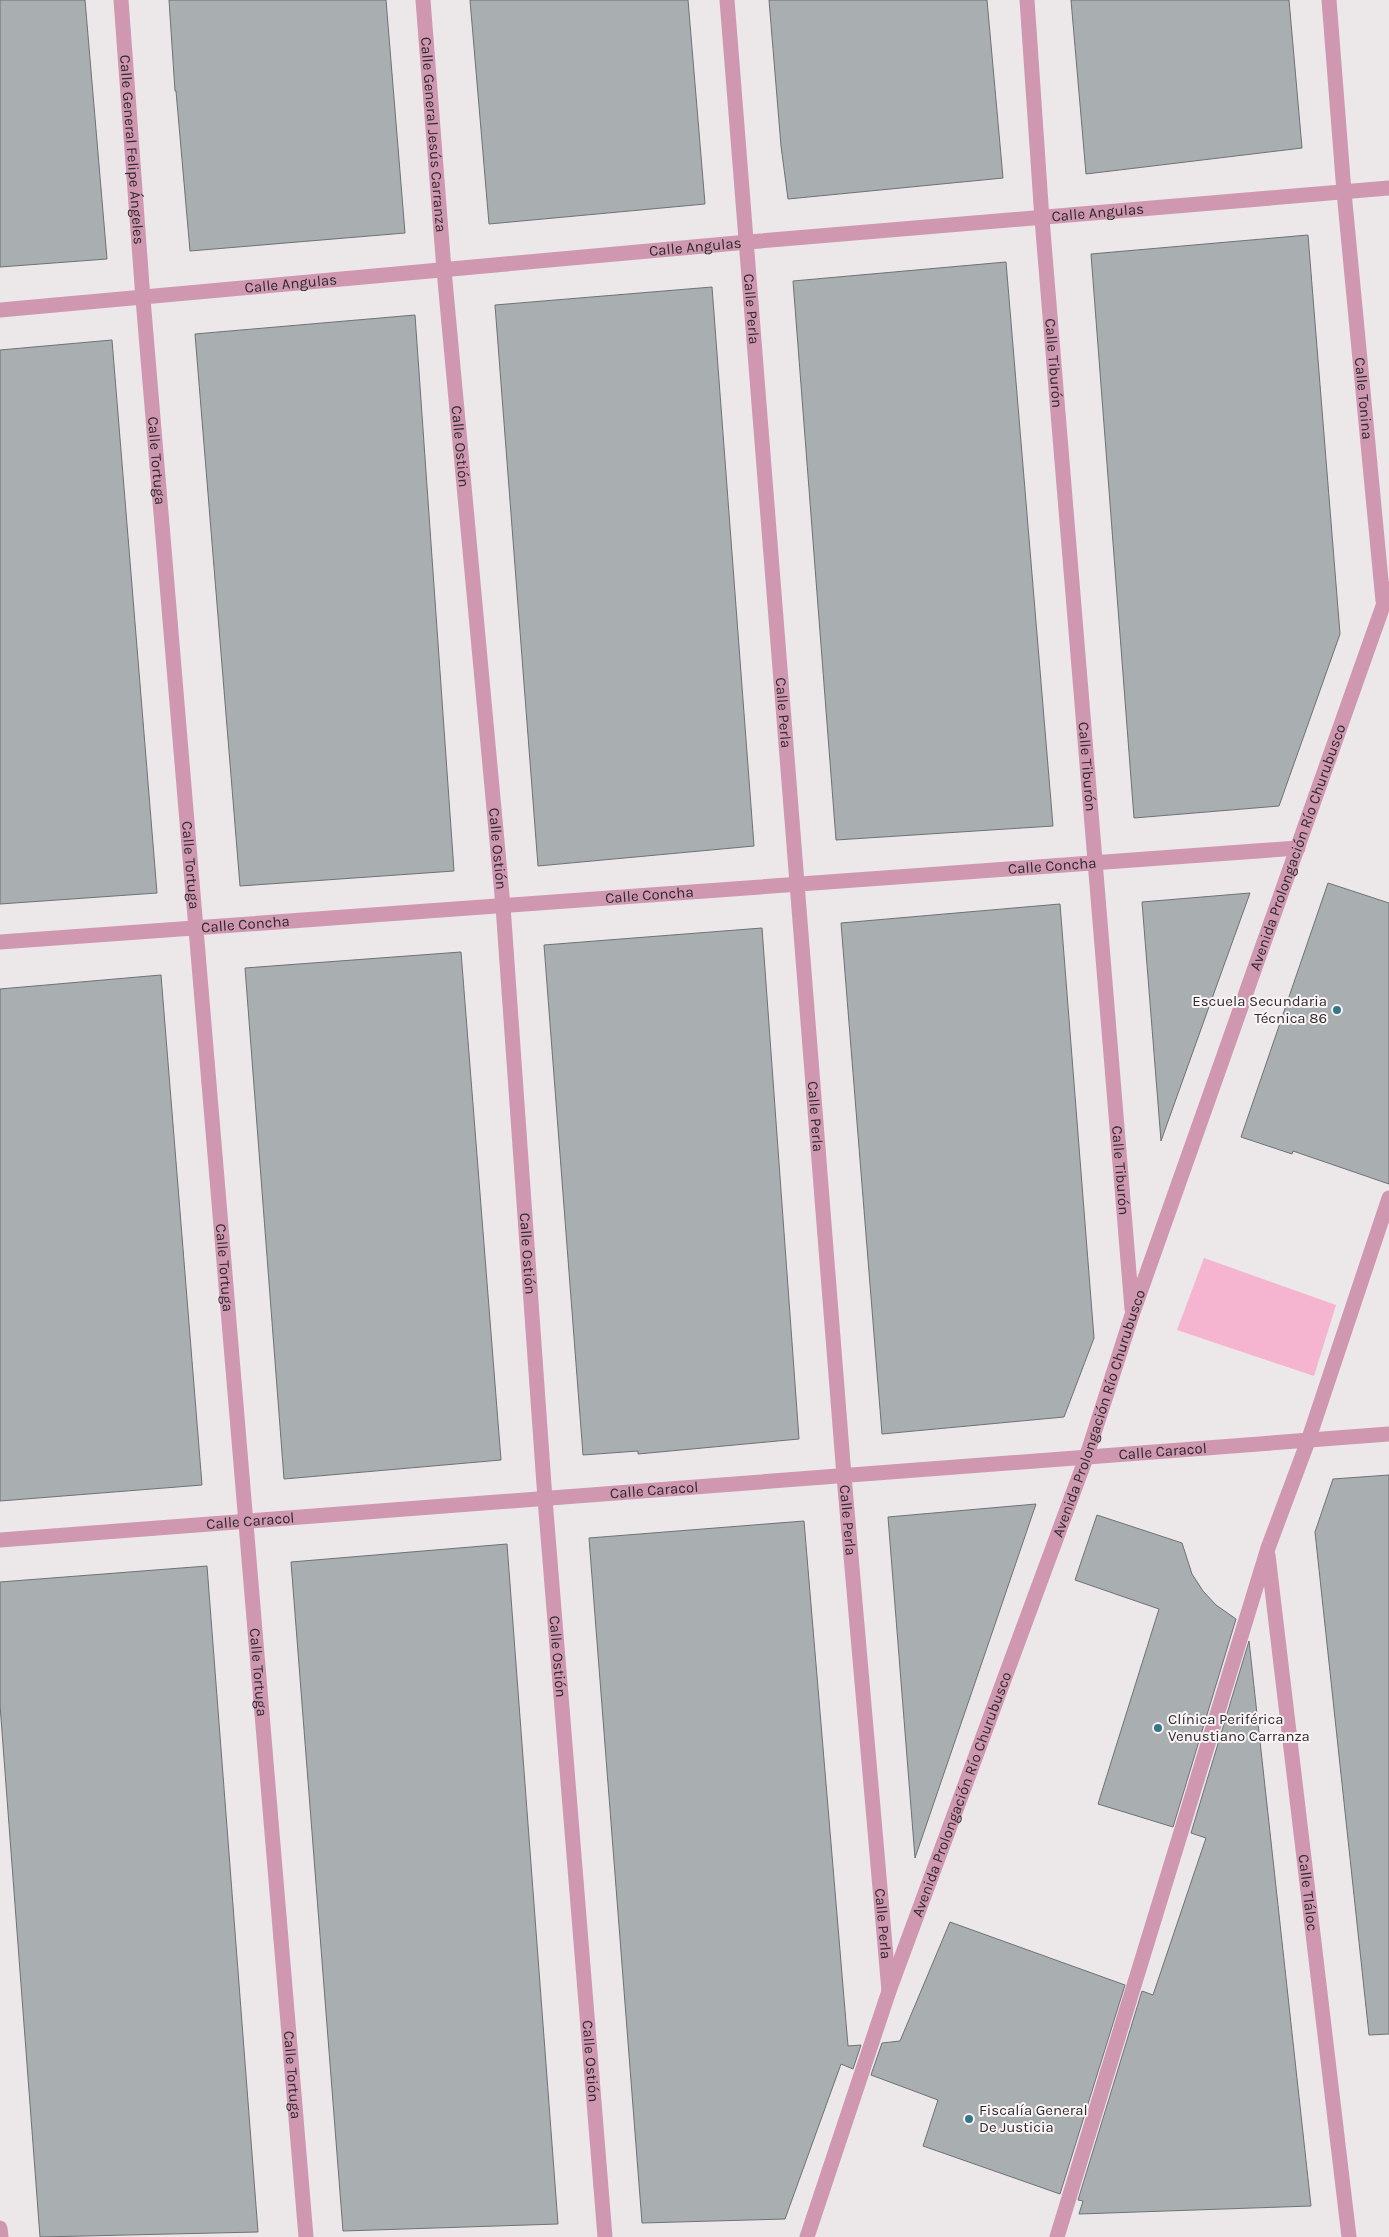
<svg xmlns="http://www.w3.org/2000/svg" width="1389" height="2237" font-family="Karla,sans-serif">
	<rect width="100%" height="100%" fill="#ece7e9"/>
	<!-- green -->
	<path fill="#f5b5d1" d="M 1204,1258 L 1336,1305 L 1314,1376 L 1177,1330 Z"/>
	<!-- building -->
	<path fill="#a9afb0" stroke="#6d7274" d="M 0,0 L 85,0 L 107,259 L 0,267 Z
		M 169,0 L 386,0 L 405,233 L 190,251 L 176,91 L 175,91 Z
		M 470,0 L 688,0 L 705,204 L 489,224 Z
		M 769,0 L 987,0 L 1003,178 L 788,199 L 781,146 Z
		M 1071,0 L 1289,0 L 1302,148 L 1086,174 Z
		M 1308,235 L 1340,634 L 1279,806 L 1134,818 L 1091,254 Z
		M 1006,262 L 1053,826 L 836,840 L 793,281 Z
		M 712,287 L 754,846 L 538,866 L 495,305 Z
		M 415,315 L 454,871 L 240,886 L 195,334 Z
		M 112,340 L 157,893 L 0,904 L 0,350 Z
		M 1328,883 L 1389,903 L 1389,1184 L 1293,1151 L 1292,1154 L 1241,1137 Z
		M 1250,893 L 1210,1004 L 1161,1141 L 1142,902 Z
		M 1060,904 L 1094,1338 L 1064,1417 L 882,1434 L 841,923 Z
		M 762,928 L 799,1439 L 638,1454 L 638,1451 L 583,1455 L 544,945 Z
		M 461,952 L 501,1460 L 284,1479 L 245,968 Z
		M 161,975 L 202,1485 L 0,1501 L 0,989 Z
		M 1389,1475 L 1389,2034 L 1369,2035 L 1315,1532 L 1333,1479 Z
		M 1036,1504 L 992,1633 L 915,1858 L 888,1517 Z
		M 1097,1515 L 1182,1543 L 1192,1574 L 1203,1591 L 1216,1605 L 1236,1619 L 1173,1827 L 1098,1804 L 1159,1609 L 1075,1580 Z
		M 804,1521 L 848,2046 L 861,2045 L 853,2069 L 841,2064 L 785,2219 L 642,2223 L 589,1538 Z
		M 507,1544 L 558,2224 L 343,2231 L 291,1562 Z
		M 207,1566 L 258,2232 L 40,2237 L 0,1705 L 0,1582 Z
		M 1249,1641 L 1311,2206 L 1079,2214 L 1083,2201 L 1078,2200 L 1142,1991 L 1153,1995 L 1206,1838 L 1191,1833 Z
		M 950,1922 L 1125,1985 L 1060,2194 L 923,2146 L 938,2100 L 871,2075 L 882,2043 L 900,2041 Z"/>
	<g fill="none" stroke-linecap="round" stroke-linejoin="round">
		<!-- minor -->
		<g stroke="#cf97b0" stroke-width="15">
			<path id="s1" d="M 121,0 L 143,299 L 306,2237"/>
			<path id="s2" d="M 423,0 L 444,270 L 503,906 L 545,1499 L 605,2237"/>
			<path id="s3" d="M 727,0 L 844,1476 L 889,1991"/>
			<path id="s4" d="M 1027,0 L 1042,219 L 1132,1309"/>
			<path id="s5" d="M 1329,0 L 1344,192 L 1383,601"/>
			<path id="s6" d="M 0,310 L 748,242 L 1389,188"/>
			<path id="s7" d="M 0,942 L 1298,848"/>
			<path id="s8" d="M 0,1540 L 1389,1434"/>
			<path id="s9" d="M 1268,1555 L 1349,2237"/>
			<path d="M 0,2228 L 1,2237"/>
			<path id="s10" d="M 807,2237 L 889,1991 L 1086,1458 L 1132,1315 L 1389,589"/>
			<path d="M 1057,2237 L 1268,1548 L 1308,1441 L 1389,1198"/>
		</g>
	</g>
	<!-- markers -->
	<g fill="#347888" stroke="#faf4f6" stroke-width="2">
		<circle cx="1337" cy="1010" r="5"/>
		<circle cx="1158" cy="1728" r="5"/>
		<circle cx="969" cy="2119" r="5"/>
	</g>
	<g text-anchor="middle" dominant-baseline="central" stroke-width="4" stroke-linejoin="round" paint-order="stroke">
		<!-- street labels -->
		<g font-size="15" fill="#2d2b2c" stroke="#faf4f6">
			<text stroke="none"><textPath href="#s2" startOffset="135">Calle General Jesús Carranza</textPath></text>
			<text stroke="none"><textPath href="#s1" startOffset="150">Calle General Felipe Ángeles</textPath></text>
			<text stroke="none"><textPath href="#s6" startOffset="1102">Calle Angulas</textPath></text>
			<text stroke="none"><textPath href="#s6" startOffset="698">Calle Angulas</textPath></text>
			<text stroke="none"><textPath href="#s6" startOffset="292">Calle Angulas</textPath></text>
			<text stroke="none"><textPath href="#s3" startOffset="310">Calle Perla</textPath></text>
			<text stroke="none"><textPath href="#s4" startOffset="364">Calle Tiburón</textPath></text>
			<text stroke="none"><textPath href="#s5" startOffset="400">Calle Tonina</textPath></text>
			<text stroke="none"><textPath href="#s2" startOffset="448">Calle Ostión</textPath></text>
			<text stroke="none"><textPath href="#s1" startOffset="462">Calle Tortuga</textPath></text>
			<text stroke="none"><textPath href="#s3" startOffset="715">Calle Perla</textPath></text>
			<text stroke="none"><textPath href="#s4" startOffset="769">Calle Tiburón</textPath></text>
			<text stroke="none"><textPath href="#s10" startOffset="1474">Avenida Prolongación Río Churubusco</textPath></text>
			<text stroke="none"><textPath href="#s2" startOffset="852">Calle Ostión</textPath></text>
			<text stroke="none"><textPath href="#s1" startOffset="868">Calle Tortuga</textPath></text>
			<text stroke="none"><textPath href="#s7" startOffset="1055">Calle Concha</textPath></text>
			<text stroke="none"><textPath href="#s7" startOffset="651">Calle Concha</textPath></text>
			<text stroke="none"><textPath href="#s7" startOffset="246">Calle Concha</textPath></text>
			<text stroke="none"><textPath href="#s3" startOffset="1120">Calle Perla</textPath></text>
			<text stroke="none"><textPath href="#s4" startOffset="1174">Calle Tiburón</textPath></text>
			<text stroke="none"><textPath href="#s2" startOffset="1258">Calle Ostión</textPath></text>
			<text stroke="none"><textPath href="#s1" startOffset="1272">Calle Tortuga</textPath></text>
			<text stroke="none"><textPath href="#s10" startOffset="874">Avenida Prolongación Río Churubusco</textPath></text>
			<text stroke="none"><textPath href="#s8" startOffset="1166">Calle Caracol</textPath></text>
			<text stroke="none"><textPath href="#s8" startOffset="656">Calle Caracol</textPath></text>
			<text stroke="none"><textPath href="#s3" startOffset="1525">Calle Perla</textPath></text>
			<text stroke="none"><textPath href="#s8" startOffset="251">Calle Caracol</textPath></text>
			<text stroke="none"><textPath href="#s2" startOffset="1662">Calle Ostión</textPath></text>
			<text stroke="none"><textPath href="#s1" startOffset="1678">Calle Tortuga</textPath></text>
			<text stroke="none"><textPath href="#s10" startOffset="469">Avenida Prolongación Río Churubusco</textPath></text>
			<text stroke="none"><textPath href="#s9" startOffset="340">Calle Tláloc</textPath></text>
			<text stroke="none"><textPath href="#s3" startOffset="1930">Calle Perla</textPath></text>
			<text stroke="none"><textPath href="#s2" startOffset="2068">Calle Ostión</textPath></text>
			<text stroke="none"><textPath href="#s1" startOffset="2082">Calle Tortuga</textPath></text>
		</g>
		<!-- poi labels -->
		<g font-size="15" fill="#2d2b2c" stroke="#faf4f6" text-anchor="start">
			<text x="1327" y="1001" text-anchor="end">Escuela Secundaria<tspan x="1327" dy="17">Técnica 86</tspan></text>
			<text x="1168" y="1719">Clínica Periférica<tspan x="1168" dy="17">Venustiano Carranza</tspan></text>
			<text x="979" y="2110">Fiscalía General<tspan x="979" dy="17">De Justicia</tspan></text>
		</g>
	</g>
</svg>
